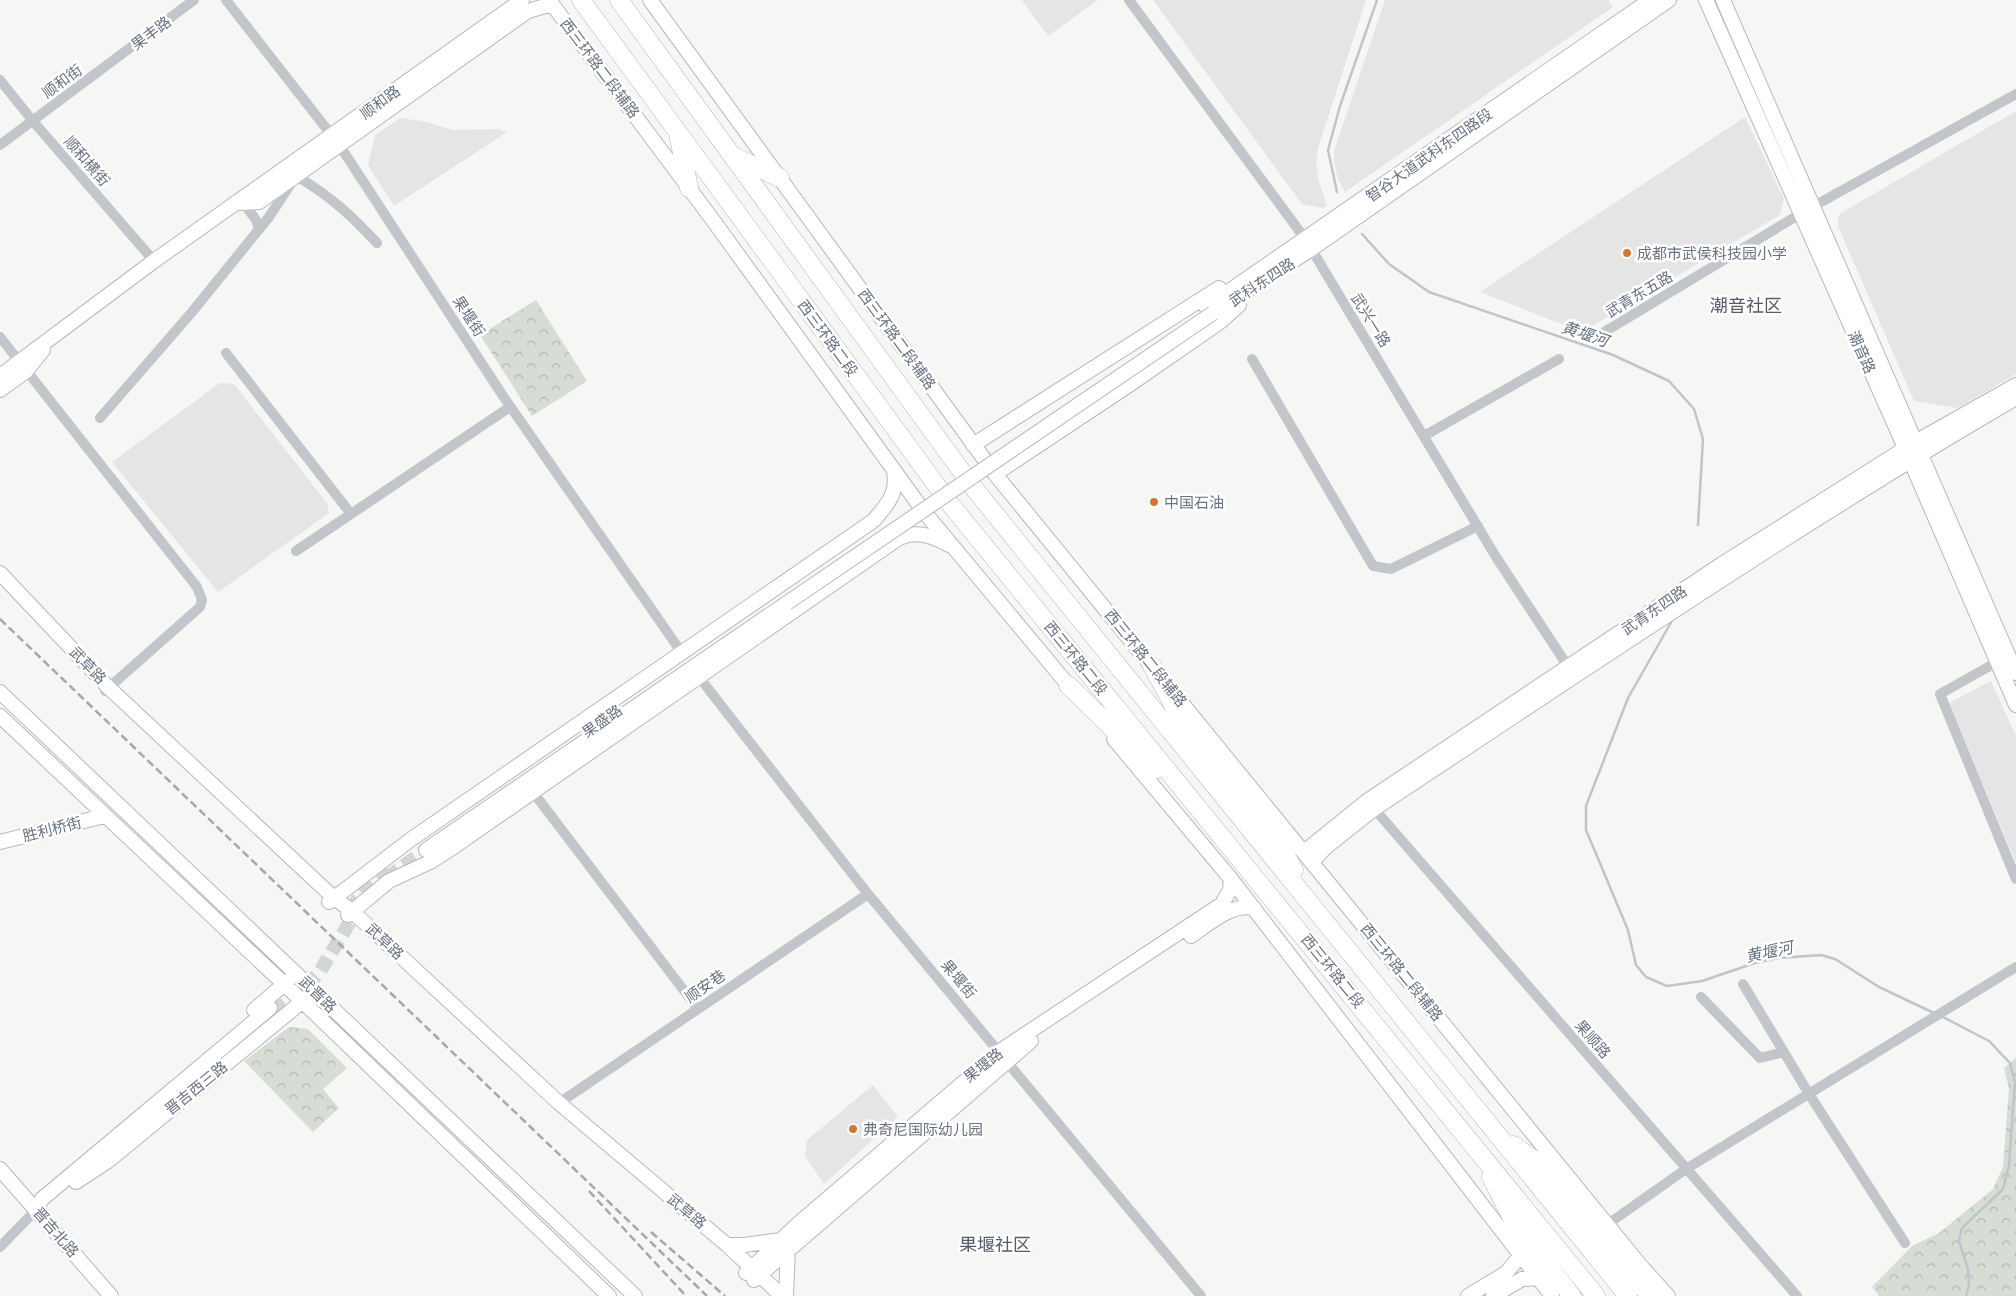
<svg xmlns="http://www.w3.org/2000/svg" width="2016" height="1296" font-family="Helvetica,'Noto Sans SC',sans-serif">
	<defs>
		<pattern id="park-crowns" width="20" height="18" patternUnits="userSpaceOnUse" patternTransform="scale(1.25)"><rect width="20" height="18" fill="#d7ddd5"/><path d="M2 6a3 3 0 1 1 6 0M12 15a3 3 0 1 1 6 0" fill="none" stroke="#b2b8b2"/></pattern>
	</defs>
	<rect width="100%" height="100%" fill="#f6f6f4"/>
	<!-- built -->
	<path fill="#e4e5e4" d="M 1022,0 L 1098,0 L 1048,36 Z
		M 1153,0 L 1366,0 L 1318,148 L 1316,164 L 1319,182 L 1327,206 L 1322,208 L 1302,204 Z
		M 1385,0 L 1608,0 L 1613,7 L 1345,192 L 1338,179 L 1334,162 L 1334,151 Z
		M 2016,111 L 2016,374 L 1958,408 L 1914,401 L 1838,226 L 1838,218 L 1841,213 Z
		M 1745,117 L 1784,199 L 1780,215 L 1582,332 L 1480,292 Z
		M 400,118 L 422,121 L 453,130 L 497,129 L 507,132 L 394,206 L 368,165 L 375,135 Z
		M 220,383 L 234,384 L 327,503 L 329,513 L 218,592 L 112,462 Z
		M 1991,681 L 2016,736 L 2016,863 L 1949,703 Z
		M 873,1085 L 898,1117 L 824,1184 L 805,1156 L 807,1140 Z"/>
	<!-- park -->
	<path fill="url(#park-crowns)" d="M 536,300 L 587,381 L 532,416 L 480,335 Z
		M 289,1027 L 308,1029 L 347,1068 L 323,1089 L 339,1108 L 313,1132 L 244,1061 Z
		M 2016,1058 L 2016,1296 L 1879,1296 L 1872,1287 L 1912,1246 L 1939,1233 L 1993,1189 L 2003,1167 L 2009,1088 L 2004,1068 Z"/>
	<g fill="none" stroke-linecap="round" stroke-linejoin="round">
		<!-- stream -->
		<path stroke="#bec5cb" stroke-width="2.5" d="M 1337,192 L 1328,150 L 1340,106 L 1377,0
			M 1362,234 L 1389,264 L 1429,292 L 1613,355 L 1669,381 L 1694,409 L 1703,439 L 1698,525
			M 1673,619 L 1628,698 L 1586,806 L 1586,830 L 1628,930 L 1636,965 L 1646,977 L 1667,986 L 1702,981 L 1755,963 L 1778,958 L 1821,955 L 1835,959 L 1879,987 L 1934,1013
			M 1941,1016 L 1989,1041 L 2010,1063 L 2015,1082 L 2009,1166 L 2003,1189 L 1962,1228 L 1959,1241 L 1968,1269 L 1969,1285 L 1966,1296"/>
		<!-- secondary-tunnel -->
		<path stroke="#d2d5d8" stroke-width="14" stroke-dasharray="14 7" stroke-linecap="butt" d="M 387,878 L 426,850
			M 350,910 L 365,890 L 393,867
			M 274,1012 L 302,991 L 319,973 L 360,905"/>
		<!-- secondary casing -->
		<g stroke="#b5b8bd" stroke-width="16">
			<path id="secondary" d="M 549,0 L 715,223 L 925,513 L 1074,692
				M 650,0 L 995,474 L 1640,1265 L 1668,1296
				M 1706,0 L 1905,448 L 2016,705
				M 1723,0 L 2016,673
				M 237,203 L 259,202 L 528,11 L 552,4
				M 1206,307 L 1650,0
				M 1213,313 L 1310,250 L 1669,0
				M 0,376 L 154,261 L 522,0
				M 0,390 L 26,371 L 43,350
				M 973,445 L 1219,288
				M 995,474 L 1129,385 L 1220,322 L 1239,305
				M 0,573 L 108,687 L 333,897 L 353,912 L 559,1103 L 727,1245 L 782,1296
				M 0,692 L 635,1296
				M 0,716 L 302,1001 L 609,1296
				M 1114,739 L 1231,879 L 1552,1296
				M 0,842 L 104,816
				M 426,850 L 787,603
				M 1304,852 L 1367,801 L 1722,564 L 1917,441 L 2016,385
				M 1312,862 L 1326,847 L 1374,809 C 1586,669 1796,526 2016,398
				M 329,902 L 410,840 L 873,521 C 887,505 898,494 894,471
				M 348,915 L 389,881 L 430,862 L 452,848 L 899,538 C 917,530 933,536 949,545
				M 1191,936 C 1209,924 1231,903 1254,908
				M 254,1010 L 289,980
				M 0,1169 L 111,1296
				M 76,1182 L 108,1161 L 309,996
				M 36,1210 L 42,1199 L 270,1008
				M 727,1245 L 744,1245 L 781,1240
				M 746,1273 L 799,1223 L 1000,1051 L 1222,904 L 1230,890 L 1231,879
				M 754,1280 L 1031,1041
				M 786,1296 L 788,1248
				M 1468,1296 L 1506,1273 L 1521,1255
				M 1493,1296 L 1522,1279 L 1539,1278"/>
		</g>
		<!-- highway casing -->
		<g stroke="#b5b7bb" stroke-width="19">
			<path id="highway" d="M 581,0 L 951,505 L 1596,1296
				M 619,0 L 973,487 L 1628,1296
				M 679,138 L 689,188
				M 735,157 L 780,178
				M 1152,666 L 1177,712 L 1278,841 L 1294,870
				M 1068,685 L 1155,770
				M 1513,1145 L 1546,1168 L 1650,1296
				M 1491,1177 L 1515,1224 L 1572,1296"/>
		</g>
		<!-- street -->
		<path stroke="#c2c5c9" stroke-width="10" d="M 226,0 L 340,146 L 503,396 L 682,653
			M 1129,0 L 1306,240 L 1496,557 L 1569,668
			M 0,80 L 32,120 L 154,261
			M 0,145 L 194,0
			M 237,203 L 245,205 L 256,220 L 259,229
			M 1814,206 L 2016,94
			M 0,337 L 197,587 L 202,600 L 200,607 L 105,691
			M 1596,337 L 1800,214
			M 226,353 L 351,514
			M 1252,359 L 1373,566 L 1391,569 L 1478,526
			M 100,418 L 192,312 L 269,217 L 296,176 C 329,195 351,215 377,243
			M 1424,436 L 1559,359
			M 296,551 L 510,407
			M 1997,662 L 1940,694 L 2016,879
			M 699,677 L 868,894 L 1201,1296
			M 533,792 L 698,1009
			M 1371,805 L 1797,1296
			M 1743,984 L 1809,1094 L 1905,1243
			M 1701,997 L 1760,1058 L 1784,1052
			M 559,1103 L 868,894
			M 1608,1224 L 1686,1169 L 2016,967
			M 0,1247 L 36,1210"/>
		<!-- secondary -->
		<use href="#secondary" stroke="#fff" stroke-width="14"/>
		<!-- highway -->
		<use href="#highway" stroke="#fff" stroke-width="18"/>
		<!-- rail -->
		<path stroke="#a4a7ad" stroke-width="2.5" stroke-dasharray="8 4" stroke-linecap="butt" d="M 0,619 L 707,1296
			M 589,1191 L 686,1296
			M 651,1232 L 725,1296"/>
		<!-- secondary-bridge casing -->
		<g stroke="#b5b8bd" stroke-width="16" stroke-linecap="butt">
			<path id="secondary-bridge" d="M 787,603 L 1213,313"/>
		</g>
		<!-- secondary-bridge -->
		<use href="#secondary-bridge" stroke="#fff" stroke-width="14"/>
	</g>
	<!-- markers -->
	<g fill="#d57535" stroke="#fff" stroke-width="2">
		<circle cx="1627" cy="253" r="5"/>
		<circle cx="1154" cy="502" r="5"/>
		<circle cx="853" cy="1129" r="5"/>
	</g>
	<g text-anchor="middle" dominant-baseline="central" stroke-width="5" stroke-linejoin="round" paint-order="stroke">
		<!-- street labels -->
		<g font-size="15" fill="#687282" stroke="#fff">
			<text transform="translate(151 33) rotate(-37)">果丰路</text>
			<text transform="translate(600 68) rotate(53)">西三环路二段辅路</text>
			<text transform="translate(62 81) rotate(-36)">顺和街</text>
			<text transform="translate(380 102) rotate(-36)">顺和路</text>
			<text transform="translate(1429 155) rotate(-35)">智谷大道武科东四路段</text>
			<text transform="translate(87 161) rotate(49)">顺和横街</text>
			<text transform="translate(1262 282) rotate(-33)">武科东四路</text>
			<text transform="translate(1639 294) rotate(-31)">武青东五路</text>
			<text transform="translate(469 316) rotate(57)">果堰街</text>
			<text transform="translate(1371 320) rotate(58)">武兴一路</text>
			<text transform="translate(828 338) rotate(54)">西三环路二段</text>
			<text transform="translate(897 339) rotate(54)">西三环路二段辅路</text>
			<text transform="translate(1862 352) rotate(66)">潮音路</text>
			<text transform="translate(1654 610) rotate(-34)">武青东四路</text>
			<text transform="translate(1076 658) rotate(51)">西三环路二段</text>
			<text transform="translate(1146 658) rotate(51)">西三环路二段辅路</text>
			<text transform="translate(88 665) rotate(46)">武草路</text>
			<text transform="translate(602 721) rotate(-35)">果盛路</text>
			<text transform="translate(52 829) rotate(-14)">胜利桥街</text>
			<text transform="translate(385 941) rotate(43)">武草路</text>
			<text transform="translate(1333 971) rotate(51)">西三环路二段</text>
			<text transform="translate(1402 972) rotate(51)">西三环路二段辅路</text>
			<text transform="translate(959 979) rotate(50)">果堰街</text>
			<text transform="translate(705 986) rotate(-34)">顺安巷</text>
			<text transform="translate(318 994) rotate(44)">武晋路</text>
			<text transform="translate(1593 1039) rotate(49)">果顺路</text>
			<text transform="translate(983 1065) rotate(-38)">果堰路</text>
			<text transform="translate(196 1088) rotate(-39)">晋吉西三路</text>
			<text transform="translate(687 1211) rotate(40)">武草路</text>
			<text transform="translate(56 1232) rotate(49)">晋吉北路</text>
		</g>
		<!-- poi labels -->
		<g font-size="15" fill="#687282" stroke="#fff" text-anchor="start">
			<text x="1637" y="253">成都市武侯科技园小学</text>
			<text x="1164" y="502">中国石油</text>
			<text x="863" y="1129">弗奇尼国际幼儿园</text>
		</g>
		<!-- water labels -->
		<g font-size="16" font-style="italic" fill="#63737f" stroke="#fff">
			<text transform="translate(1585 334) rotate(19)">黄堰河</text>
			<text transform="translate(1769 952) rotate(-12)">黄堰河</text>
		</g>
		<!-- quarter labels -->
		<g font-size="18" fill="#555c68" stroke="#fff">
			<text x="1746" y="306">潮音社区</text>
			<text x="995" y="1245">果堰社区</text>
		</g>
	</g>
</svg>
